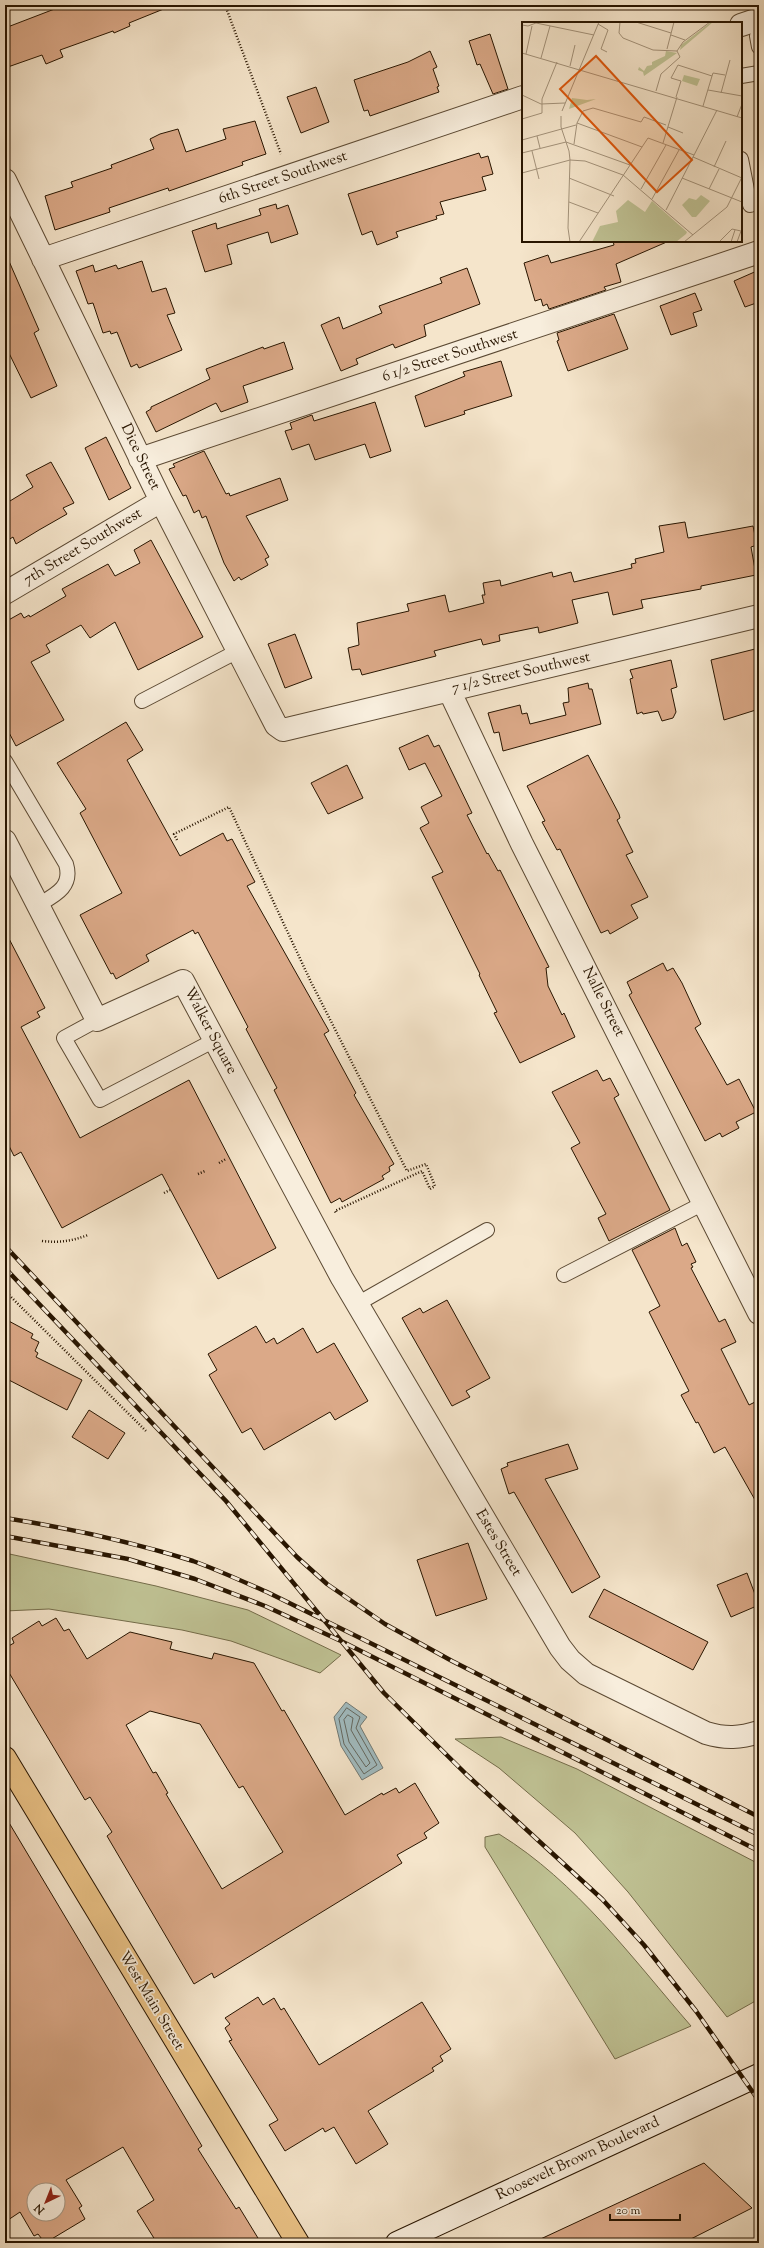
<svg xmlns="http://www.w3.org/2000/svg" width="764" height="2248" font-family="'Sorts Mill Goudy',serif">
	<rect width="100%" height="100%" fill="#f5e5cb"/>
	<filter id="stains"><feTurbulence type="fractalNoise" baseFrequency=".005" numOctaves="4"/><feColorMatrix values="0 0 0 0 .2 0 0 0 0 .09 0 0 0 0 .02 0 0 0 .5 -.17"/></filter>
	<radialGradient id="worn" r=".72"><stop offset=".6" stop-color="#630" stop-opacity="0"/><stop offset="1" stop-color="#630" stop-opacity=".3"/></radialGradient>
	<!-- green -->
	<path fill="#c0c395" stroke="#746c4a" d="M 5,1553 L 156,1586 L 248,1610 L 341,1655 L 320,1673 L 231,1641 L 182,1630 L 49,1609 L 5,1611 Z
		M 501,1737 L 577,1769 L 759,1864 L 759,1999 L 727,2017 L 628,1892 L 575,1833 L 499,1768 L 455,1739 Z
		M 499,1834 C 577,1882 632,1958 691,2026 L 615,2059 L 485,1847 L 485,1837 Z"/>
	<!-- water -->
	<path fill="#a1bcc1" stroke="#717974" d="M 346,1702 L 367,1717 L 360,1726 L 383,1768 L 362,1780 L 341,1746 L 334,1717 Z"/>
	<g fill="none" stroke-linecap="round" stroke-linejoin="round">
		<!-- shore -->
		<path stroke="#646860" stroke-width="1" d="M 347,1708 L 360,1717 L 356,1728 L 377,1765 L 364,1774 L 344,1744 L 339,1719 Z
			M 348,1715 L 353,1718 L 351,1730 L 370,1763 L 366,1767 L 349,1742 L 344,1720 Z"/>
	</g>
	<!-- building -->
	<path fill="#dba988" stroke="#281500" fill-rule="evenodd" d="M 65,5 L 171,5 L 171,6 L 129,23 L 130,26 L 114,33 L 113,31 L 60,50 L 63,57 L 46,64 L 42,55 L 5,68 L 5,28 Z
		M 490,34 L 508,89 L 493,94 L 480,64 L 477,65 L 469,41 Z
		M 430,51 L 437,67 L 433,69 L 439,86 L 437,87 L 439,92 L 370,116 L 368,110 L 364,111 L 354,80 L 408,62 Z
		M 316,87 L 329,122 L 301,133 L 287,97 Z
		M 255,121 L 266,154 L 242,162 L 243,165 L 169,191 L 168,188 L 109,208 L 110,212 L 55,230 L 45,196 L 73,187 L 71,182 L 112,168 L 111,165 L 154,149 L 150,139 L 160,134 L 178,129 L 186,152 L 226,139 L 223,129 Z
		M 479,153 L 481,158 L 488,156 L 493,174 L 482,177 L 486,190 L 440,202 L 444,214 L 436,216 L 437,219 L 396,232 L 398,237 L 377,245 L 372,231 L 362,235 L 348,194 Z
		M 276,204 L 277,209 L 288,205 L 298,234 L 271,243 L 268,232 L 227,245 L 232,264 L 205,272 L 192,231 L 216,223 L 217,229 L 261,215 L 259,209 Z
		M 613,241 L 669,241 L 616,264 L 621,282 L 604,287 L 606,290 L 549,309 L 547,304 L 543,306 L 541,299 L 535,301 L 524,263 L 548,255 L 551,263 L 614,245 Z
		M 5,252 L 39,330 L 34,333 L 57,386 L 31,398 L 5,345 Z
		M 142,261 L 152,292 L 166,288 L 175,313 L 167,315 L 182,350 L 139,368 L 137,364 L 131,367 L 117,332 L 111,334 L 110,331 L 103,333 L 93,303 L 88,304 L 76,271 L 93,265 L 95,272 L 116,265 L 118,269 Z
		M 467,268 L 480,304 L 424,325 L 426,336 L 395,348 L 393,344 L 356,359 L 358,364 L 341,371 L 321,325 L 339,317 L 343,329 L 382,313 L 379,306 L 442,283 L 440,278 Z
		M 759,270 L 759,302 L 745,307 L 734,281 Z
		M 695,293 L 702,310 L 693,313 L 697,326 L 671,335 L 660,306 Z
		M 614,314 L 628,349 L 568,371 L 557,341 L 559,340 L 557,333 Z
		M 284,342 L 293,369 L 243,386 L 248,402 L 221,412 L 216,403 L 156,432 L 146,412 L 151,409 L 151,407 L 210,379 L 206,369 L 263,347 L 264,349 Z
		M 501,361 L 512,396 L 464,411 L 465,414 L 425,427 L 415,396 L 465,376 L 463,372 Z
		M 375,402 L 391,451 L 370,458 L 365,444 L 315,460 L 309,444 L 292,450 L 285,431 L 292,429 L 290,423 L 312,415 L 314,421 Z
		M 106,437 L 131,488 L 109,500 L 85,448 Z
		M 204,451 L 226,494 L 229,493 L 230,496 L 280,478 L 288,500 L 246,516 L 269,557 L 265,559 L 268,565 L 241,580 L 239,577 L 234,581 L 224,563 L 206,516 L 202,518 L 199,510 L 194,513 L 186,495 L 183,496 L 169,469 L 175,467 L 173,464 Z
		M 51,462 L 74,503 L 63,508 L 67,514 L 39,530 L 16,544 L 13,537 L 5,542 L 5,504 L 33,487 L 26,475 Z
		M 685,522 L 688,538 L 753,526 L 757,545 L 751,547 L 756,575 L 701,586 L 701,589 L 641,600 L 643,608 L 613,615 L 608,592 L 572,600 L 578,623 L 539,633 L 538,627 L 499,635 L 500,641 L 483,645 L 481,639 L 434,651 L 436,656 L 362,675 L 360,669 L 352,670 L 348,648 L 359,645 L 357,623 L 409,611 L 407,604 L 445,595 L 449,612 L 484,603 L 482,595 L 485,595 L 483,583 L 500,580 L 501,586 L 552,572 L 553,577 L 571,572 L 574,582 L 632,568 L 631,564 L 636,563 L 635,559 L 664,552 L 659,526 Z
		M 151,540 L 203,637 L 138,670 L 115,622 L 90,638 L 81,625 L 46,645 L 50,652 L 31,662 L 64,720 L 16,746 L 5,725 L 5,622 L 21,613 L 24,618 L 29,615 L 30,617 L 66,596 L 62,589 L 108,564 L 115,576 L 140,563 L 134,550 Z
		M 295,634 L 312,678 L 285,688 L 268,644 Z
		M 759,648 L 759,709 L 724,720 L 711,660 Z
		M 671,660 L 677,687 L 671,689 L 676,712 L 673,718 L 662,721 L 658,711 L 643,714 L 642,712 L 637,714 L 630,679 L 633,678 L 630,670 Z
		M 588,683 L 589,689 L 592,689 L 601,724 L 503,751 L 499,732 L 494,733 L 488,713 L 520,705 L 522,714 L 527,713 L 530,724 L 566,715 L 563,703 L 569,702 L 568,688 Z
		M 126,722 L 143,750 L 127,760 L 180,856 L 223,833 L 227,841 L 232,839 L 255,882 L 247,886 L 329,1031 L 324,1034 L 356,1093 L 354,1095 L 394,1164 L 389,1167 L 390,1171 L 382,1176 L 384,1179 L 342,1202 L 340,1198 L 331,1203 L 274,1090 L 277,1088 L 246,1029 L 248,1027 L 198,932 L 195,934 L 193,930 L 146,955 L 149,961 L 116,979 L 113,973 L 111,974 L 80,915 L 122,893 L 80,813 L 86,809 L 57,763 Z
		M 428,735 L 434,747 L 439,745 L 472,813 L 467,815 L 487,854 L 488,853 L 498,871 L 500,870 L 549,967 L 546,968 L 548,986 L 562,1015 L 564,1013 L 575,1037 L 520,1063 L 494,1013 L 497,1012 L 479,975 L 480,974 L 432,877 L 443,872 L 420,828 L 429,823 L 421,807 L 442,796 L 425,763 L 409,770 L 399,748 Z
		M 588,755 L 619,814 L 620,818 L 617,820 L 633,852 L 626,855 L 648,897 L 631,905 L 638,918 L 610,934 L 608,930 L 601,933 L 560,849 L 557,850 L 542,822 L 545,821 L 527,786 Z
		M 347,765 L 363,798 L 328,814 L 311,783 Z
		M 5,931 L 45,1008 L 37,1012 L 40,1017 L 21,1027 L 80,1138 L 189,1080 L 276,1248 L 218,1279 L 162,1174 L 62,1228 L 21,1152 L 14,1156 L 5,1138 Z
		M 663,963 L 667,971 L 673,968 L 682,983 L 701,1024 L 695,1028 L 727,1085 L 739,1079 L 756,1112 L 736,1122 L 739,1128 L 722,1137 L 720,1133 L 705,1141 L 629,995 L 632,993 L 627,982 Z
		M 597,1070 L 603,1081 L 610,1078 L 619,1095 L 614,1098 L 670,1210 L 609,1241 L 598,1218 L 606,1214 L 571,1148 L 580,1143 L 552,1092 Z
		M 675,1228 L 682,1246 L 687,1243 L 696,1262 L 691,1264 L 693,1267 L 691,1268 L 719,1322 L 725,1319 L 736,1342 L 721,1349 L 749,1405 L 759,1400 L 759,1507 L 725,1447 L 714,1453 L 698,1422 L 696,1423 L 681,1395 L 689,1391 L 649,1312 L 660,1306 L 632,1250 Z
		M 447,1300 L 490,1378 L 466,1391 L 470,1397 L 452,1406 L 402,1318 L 420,1308 L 423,1313 Z
		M 5,1319 L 33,1334 L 31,1338 L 39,1342 L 35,1351 L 38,1353 L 36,1357 L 82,1380 L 67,1410 L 5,1378 Z
		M 256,1326 L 266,1343 L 274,1338 L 277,1344 L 303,1328 L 317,1353 L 334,1343 L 368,1401 L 335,1420 L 330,1412 L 264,1450 L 251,1428 L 242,1433 L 209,1375 L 217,1370 L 208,1354 Z
		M 89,1410 L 125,1433 L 108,1459 L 72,1437 Z
		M 568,1444 L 578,1469 L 545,1479 L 600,1577 L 572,1593 L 514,1492 L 509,1494 L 501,1469 L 508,1466 L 507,1463 Z
		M 468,1543 L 487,1599 L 436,1616 L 417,1560 Z
		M 747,1573 L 759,1605 L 731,1617 L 717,1585 Z
		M 604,1589 L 708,1642 L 693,1670 L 589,1617 Z
		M 56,1618 L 64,1631 L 69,1629 L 87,1659 L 130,1632 L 172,1642 L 170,1649 L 212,1659 L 214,1653 L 254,1663 L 282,1711 L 284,1710 L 345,1815 L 382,1793 L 383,1795 L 396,1788 L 399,1793 L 415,1783 L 439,1823 L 424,1833 L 427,1838 L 397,1855 L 402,1863 L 214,1978 L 212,1973 L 194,1984 L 107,1836 L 112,1832 L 90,1797 L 85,1800 L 5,1666 L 5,1648 L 14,1643 L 12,1638 L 39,1621 L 42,1626 ZM 150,1711 L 200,1724 L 239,1788 L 243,1786 L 283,1852 L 222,1889 L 166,1794 L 168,1793 L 156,1772 L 153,1773 L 126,1725 Z
		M 5,1816 L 202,2146 L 198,2149 L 236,2209 L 239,2207 L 261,2243 L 157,2243 L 137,2211 L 154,2200 L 123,2147 L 66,2180 L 82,2206 L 79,2208 L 85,2219 L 45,2243 L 38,2234 L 34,2236 L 20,2212 L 5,2222 ZM 34,2190 L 58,2190 L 58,2214 L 34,2214 Z
		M 258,1997 L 263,2005 L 274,1998 L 281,2010 L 284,2008 L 319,2065 L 422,2002 L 451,2049 L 440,2056 L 443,2061 L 432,2068 L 434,2071 L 368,2111 L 388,2144 L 356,2164 L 334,2127 L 325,2132 L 323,2128 L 285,2151 L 269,2125 L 278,2120 L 229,2041 L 232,2040 L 225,2028 L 230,2024 L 225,2018 Z
		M 704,2163 L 752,2208 L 683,2243 L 532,2243 Z"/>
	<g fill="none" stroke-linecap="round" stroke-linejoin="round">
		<!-- lane casing -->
		<g stroke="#5b4933" stroke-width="16">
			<path id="lane" d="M 757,36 L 759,47
				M 741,76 L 759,73
				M 741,159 L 750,205 L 759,202
				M 142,701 L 238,651
				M 5,761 L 66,864 C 73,887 55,895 38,905
				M 97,1020 L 64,1038 L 100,1100 L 215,1040
				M 564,1275 L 704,1203
				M 357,1304 L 487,1230"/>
		</g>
		<!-- street casing -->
		<g stroke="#5b4933" stroke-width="24">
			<path id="street" d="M 741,25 L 759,19
				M 5,180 L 161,501 L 276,725 L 283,730 L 759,616
				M 43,259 L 523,97
				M 140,459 L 759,252
				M 5,593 L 161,501
				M 449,690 L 522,844 L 759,1313
				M 5,841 L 97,1020 L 183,981 L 342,1278 L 560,1647 L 570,1660 L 586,1674 L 706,1733 C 726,1739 740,1738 759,1732"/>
		</g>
		<!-- secondary casing -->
		<g stroke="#281500" stroke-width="24">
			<path id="secondary" d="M 397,2243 L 759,2075"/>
		</g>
		<!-- primary casing -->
		<g stroke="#281500" stroke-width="24">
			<path id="primary" d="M 5,1758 L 298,2243"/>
		</g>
		<!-- path -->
		<path stroke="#281500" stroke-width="2.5" stroke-dasharray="1 2" stroke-linecap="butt" d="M 225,5 L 281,154
			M 177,840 L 174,834 L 229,807 L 311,982 L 407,1171 L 426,1164 L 435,1186 L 430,1189 L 422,1171 L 335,1211 L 336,1213
			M 219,1163 L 226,1159
			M 198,1174 L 205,1171
			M 164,1193 L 170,1190
			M 42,1241 C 59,1243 72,1241 88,1235
			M 9,1295 L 147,1432"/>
		<!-- lane -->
		<use href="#lane" stroke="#f8eedd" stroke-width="14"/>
		<!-- street -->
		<use href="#street" stroke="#f8eedd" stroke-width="22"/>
		<!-- secondary -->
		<use href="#secondary" stroke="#f8eedd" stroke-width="22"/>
		<!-- primary -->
		<use href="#primary" stroke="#eac286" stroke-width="22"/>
		<!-- rail casing -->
		<g stroke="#281500" stroke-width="4.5">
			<path id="rail" d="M 5,1246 L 297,1557 L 327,1584 L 385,1624 L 452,1661 L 759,1817
				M 5,1268 L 226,1501 L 384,1693 L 467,1775 L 602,1899 L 644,1945 L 696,2011 L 759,2101
				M 5,1518 C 68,1528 132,1542 193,1561 C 218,1570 244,1582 269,1593 L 759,1835
				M 5,1536 L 128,1559 L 195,1579 L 265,1606 L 341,1641 L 759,1851"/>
		</g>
		<!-- rail -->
		<use href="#rail" stroke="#f8eedd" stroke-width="3" stroke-dasharray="9" stroke-linecap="butt"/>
	</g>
	<g text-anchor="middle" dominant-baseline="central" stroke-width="3.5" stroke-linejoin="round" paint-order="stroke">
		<!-- street labels -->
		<g font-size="15" fill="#281500" stroke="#f8eedd">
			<text transform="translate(283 178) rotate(-19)">6th Street Southwest</text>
			<text transform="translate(450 356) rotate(-18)">6 1/2 Street Southwest</text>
			<text transform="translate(140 457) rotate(64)">Dice Street</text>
			<text transform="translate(83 547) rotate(-31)">7th Street Southwest</text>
			<text transform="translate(521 673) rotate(-13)">7 1/2 Street Southwest</text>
			<text transform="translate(603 1002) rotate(63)">Nalle Street</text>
			<text transform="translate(210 1031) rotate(62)">Walker Square</text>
			<text transform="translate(498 1543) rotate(59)">Estes Street</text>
			<text transform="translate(151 2001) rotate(59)">West Main Street</text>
			<text transform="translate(578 2159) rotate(-25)">Roosevelt Brown Boulevard</text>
		</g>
	</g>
	<!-- overview -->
	<g transform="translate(522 22)">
		<rect width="220" height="220" fill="#f5e5cb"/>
		<path d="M 189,0 L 191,0 L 158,28 L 159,23 ZM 144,29 L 155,31 L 122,54 L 121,50 L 116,48 L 117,45 L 122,49 L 125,44 L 130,43 L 130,40 L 143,34 ZM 162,53 L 178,57 L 175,64 L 160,59 ZM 50,76 L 65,78 L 74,77 L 47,87 ZM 179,173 L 188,179 L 174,195 L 170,195 L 160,183 L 167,176 L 174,178 ZM 106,178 L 123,190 L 130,179 L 165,210 L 164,212 L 154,220 L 70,220 L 78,204 L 96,200 L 94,189 Z" fill="#c0c395"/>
		<path fill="none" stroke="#a3927a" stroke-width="1" d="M 98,0 L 97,11 L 101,16 L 131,28 L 155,29M 114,0 L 149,11M 76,2 L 86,8 L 79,27 L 85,30M 0,3 L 6,4 L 14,1 L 72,13M 149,13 L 163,18M 145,27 L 152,0M 155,29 L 161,20 L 188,0M 0,31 L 220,96M 4,32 L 10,4M 19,36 L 28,4M 48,44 L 53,23M 186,68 L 220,74M 134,69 L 139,52 L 158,35 L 155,29M 199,71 L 208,38M 0,73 L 19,82 L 43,81M 154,75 L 159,59 L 149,56 L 156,43 L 190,54 L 191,51 L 203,53M 181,84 L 190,54M 40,89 L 77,0M 39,94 L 39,105 L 47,129 L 48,138 L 63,139 L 101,153 L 171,213M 215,95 L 220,82M 0,97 L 20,91 L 20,77 L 35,40M 55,101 L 120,125M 146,105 L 161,111M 15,114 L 18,126M 0,118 L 54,103M 141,121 L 155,75M 52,122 L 55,101 L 61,89 L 71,86 L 119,100 L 122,95 L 144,103M 10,129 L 17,157M 0,131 L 44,120 L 108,143M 171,135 L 220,156M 192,145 L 204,119M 0,151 L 48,138 L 46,206 L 48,220M 47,156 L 92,174M 160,156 L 220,180M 119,167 L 144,123M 187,167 L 197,147M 130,177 L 157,128M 47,180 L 76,191M 144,188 L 195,88M 57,220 L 126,116 L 172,133M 162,220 L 205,185 L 220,155M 197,220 L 210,207 L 219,209 L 215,220M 209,220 L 213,208"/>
		<path fill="#de560b" fill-opacity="0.15" stroke="#de560b" stroke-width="2" d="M 74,34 L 170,138 L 135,170 L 38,67 Z"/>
		<rect width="220" height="220" fill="none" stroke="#281500" stroke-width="2"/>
	</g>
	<!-- margin -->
	<rect width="764" height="2248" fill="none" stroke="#f5e5cb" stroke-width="20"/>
	<rect x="6" y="6" width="752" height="2236" fill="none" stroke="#281500" stroke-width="2"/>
	<rect x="10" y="10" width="744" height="2228" fill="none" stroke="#281500"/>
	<!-- north arrow -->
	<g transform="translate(46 2202) rotate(223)"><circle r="19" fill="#f8eedd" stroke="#a59785"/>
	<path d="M0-3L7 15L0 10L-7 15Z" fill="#8f2418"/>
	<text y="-6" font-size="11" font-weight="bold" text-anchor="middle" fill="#281500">N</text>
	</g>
	<!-- scale -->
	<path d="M610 2214v6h70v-6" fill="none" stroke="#281500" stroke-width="2"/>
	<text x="616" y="2214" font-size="12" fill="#281500" stroke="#f8eedd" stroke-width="3" paint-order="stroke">20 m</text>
	<rect width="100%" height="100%" filter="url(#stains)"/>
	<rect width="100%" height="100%" fill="url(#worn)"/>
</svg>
